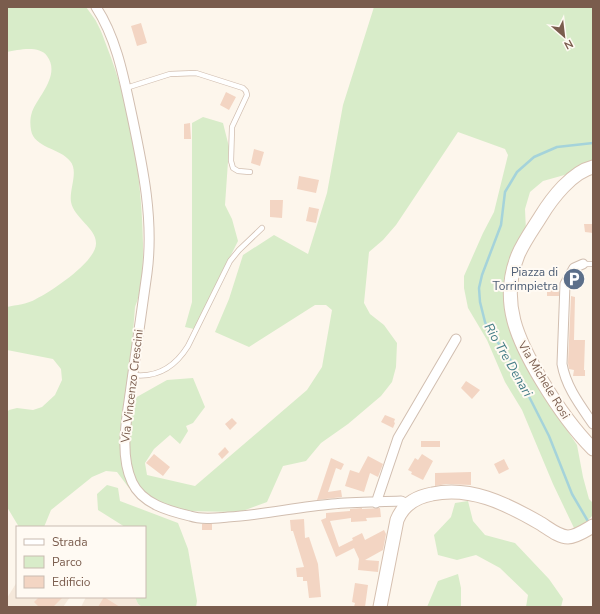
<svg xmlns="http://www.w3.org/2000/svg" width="600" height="614" font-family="'Nunito Sans',sans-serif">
	<rect width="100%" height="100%" fill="#fdf6ec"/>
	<!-- residential -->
	<path fill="#f5e8da" d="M 17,582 L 17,597 L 70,597 L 63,607 L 7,607 L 7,598 Z
		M 86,597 L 135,597 L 138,604 L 142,607 L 81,607 Z"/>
	<!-- green -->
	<path fill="#d8ecc9" d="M 7,7 L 86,7 C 90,13 95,18 98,25 C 102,32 104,40 107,47 C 131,108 142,179 143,244 C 143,265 143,288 135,307 L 130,371 L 121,432 L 132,486 L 129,488 L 117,472 L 106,471 L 92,477 L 51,510 L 44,527 L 19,527 L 7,507 L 7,412 L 9,410 L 17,408 L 33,410 L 42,407 L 55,395 L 62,380 L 61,369 L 53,359 L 7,350 L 7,307 C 16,305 28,304 36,299 C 52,291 97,261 96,243 C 96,228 74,218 71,202 C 69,189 79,171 70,161 C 60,148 34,148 31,130 C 30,124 30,118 32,112 C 38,96 61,75 47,56 C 39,45 18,50 7,52 Z
		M 374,7 L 593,7 L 593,160 L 589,161 L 568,174 L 543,181 L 530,192 L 525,209 L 526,231 L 506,294 L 547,400 L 577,445 L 583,477 L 589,499 L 593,503 L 593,515 L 584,524 L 574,528 L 553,484 L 522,410 L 505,382 L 487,340 L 468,308 L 464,288 L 464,276 L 483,233 L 494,212 L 508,155 L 505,149 L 458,132 L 396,225 L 383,240 L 369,252 L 364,303 L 370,314 L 384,325 L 397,343 L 396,367 L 392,382 L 381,396 L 348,424 L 321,443 L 306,461 L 283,466 L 267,502 L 240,512 L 180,511 L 155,501 L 138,489 L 131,474 L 126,446 L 135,398 L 167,380 L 193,378 L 205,407 L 193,423 L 186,426 L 188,431 L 180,444 L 170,435 L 154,449 L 145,463 L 147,475 L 195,486 L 307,390 L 322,367 L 332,310 L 326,305 L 315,305 L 249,347 L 215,332 L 229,299 L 243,255 L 274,235 L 308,254 L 327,193 L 343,105 Z
		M 203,117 L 223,123 L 229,147 L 225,205 L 232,219 L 238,241 L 194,329 L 185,327 L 192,302 L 192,123 Z
		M 107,485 L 118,488 L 120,501 L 178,523 L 188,549 L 197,601 L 196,607 L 142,607 L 138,604 L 135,597 L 145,597 L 145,527 L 125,527 L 98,510 L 97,494 Z
		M 468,501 L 473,521 L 485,535 L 515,543 L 549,579 L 563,599 L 561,607 L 526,607 L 528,595 L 500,568 L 476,555 L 457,560 L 438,555 L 434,535 L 451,517 L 455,503 Z
		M 458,574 L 461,588 L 461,607 L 427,607 L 438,581 Z"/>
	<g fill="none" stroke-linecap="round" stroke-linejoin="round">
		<!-- stream -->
		<path stroke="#a5d3da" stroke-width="2.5" d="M 589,523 L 572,494 L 549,436 L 510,359 L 488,329 L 485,322 L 480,302 L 479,288 L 482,275 L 501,225 L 505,192 L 517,172 L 534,157 L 557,147 L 593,143"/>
	</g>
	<!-- building -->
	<path fill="#f3d5c3" d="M 141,23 L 147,43 L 137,46 L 131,26 Z
		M 226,92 L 236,97 L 229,110 L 220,105 Z
		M 190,123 L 191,139 L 184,139 L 184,124 Z
		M 254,149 L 264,152 L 260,166 L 251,163 Z
		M 299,176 L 319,180 L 316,193 L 297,189 Z
		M 270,200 L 283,200 L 282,218 L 270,217 Z
		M 309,207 L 319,209 L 316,223 L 306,221 Z
		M 584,224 L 593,224 L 593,233 L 585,232 Z
		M 559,288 L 559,296 L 547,296 L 547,289 Z
		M 571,296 L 575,297 L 574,340 L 585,340 L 584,370 L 585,370 L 585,376 L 573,376 L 574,370 L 569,369 L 568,363 Z
		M 466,381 L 480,390 L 472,399 L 461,388 Z
		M 385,415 L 395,419 L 394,422 L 395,423 L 393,428 L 381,422 Z
		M 232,418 L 237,423 L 230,430 L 225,424 Z
		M 421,441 L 440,441 L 440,447 L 421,447 Z
		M 225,447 L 229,452 L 222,459 L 218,454 Z
		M 154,454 L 170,467 L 163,476 L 146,463 Z
		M 422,454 L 433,461 L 423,480 L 411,474 L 412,472 L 408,470 L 415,458 L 418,460 Z
		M 368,456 L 383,464 L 378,477 L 370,473 L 364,492 L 345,486 L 350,470 L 359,473 Z
		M 331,458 L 344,464 L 341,470 L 336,468 L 328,492 L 341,490 L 342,497 L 317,500 Z
		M 504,459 L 509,469 L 499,474 L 494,464 Z
		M 471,472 L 471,485 L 446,484 L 435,486 L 435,473 Z
		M 362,508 L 362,509 L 380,508 L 381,517 L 366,518 L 367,521 L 351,522 L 351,518 L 330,521 L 339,547 L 353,540 L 352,538 L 362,533 L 365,540 L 384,530 L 386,534 L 383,550 L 365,560 L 379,561 L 378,572 L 358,570 L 359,559 L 354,548 L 336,557 L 321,520 L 326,518 L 326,513 L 350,511 L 350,509 Z
		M 304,519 L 305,538 L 309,537 L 318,564 L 321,597 L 309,598 L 307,581 L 303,581 L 303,577 L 297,577 L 296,568 L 304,567 L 293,531 L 291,531 L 290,520 Z
		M 202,524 L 212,524 L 212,530 L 202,530 Z
		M 355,583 L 368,585 L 365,607 L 354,607 L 355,603 L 352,602 Z
		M 39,597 L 63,597 L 53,607 L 39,607 L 34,602 Z
		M 104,597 L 120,607 L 98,607 Z"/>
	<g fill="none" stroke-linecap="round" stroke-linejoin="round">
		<!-- lane casing -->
		<g stroke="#d1beb0" stroke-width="6">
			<path id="lane" d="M 126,88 L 170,74 L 196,73 L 243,88 L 246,91 L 247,95 L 232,127 L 231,161 L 233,168 L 238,171 L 250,172
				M 583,264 L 593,264
				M 133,375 C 158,378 175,367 188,346 L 230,261 L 239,250 L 262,228"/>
		</g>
		<!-- street casing -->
		<g stroke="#d1beb0" stroke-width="11">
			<path id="street" d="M 96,7 C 117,39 124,79 132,116 C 143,168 154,220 147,273 C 142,311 136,349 131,387 C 127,418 119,453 132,482 C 142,504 169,511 190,516 C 202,520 216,518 228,517 C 263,515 297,507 332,504 C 354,502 378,502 401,501 L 408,504
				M 583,264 L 574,268 L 565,284 L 562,364 C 566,387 580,405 593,424
				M 376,503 L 398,438 L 456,339"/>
		</g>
		<!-- secondary casing -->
		<g stroke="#d6c0b0" stroke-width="15">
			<path id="secondary" d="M 593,167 C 572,172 552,198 541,216 C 533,229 524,241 518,255 C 499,302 518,341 542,381 C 557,406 573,429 593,449
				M 380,607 L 397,520 C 403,505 416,497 432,494 C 470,486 505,503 538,522 C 547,527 558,537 568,537 C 576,537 586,530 593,526"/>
		</g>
		<!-- lane -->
		<use href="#lane" stroke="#fff" stroke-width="4.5"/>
		<!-- street -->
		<use href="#street" stroke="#fff" stroke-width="9"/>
		<!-- secondary -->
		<use href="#secondary" stroke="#fff" stroke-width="13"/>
	</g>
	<!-- icons -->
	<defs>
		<g id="parking-disc" transform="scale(1.15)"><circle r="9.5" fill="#5c6f8a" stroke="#fffaf3"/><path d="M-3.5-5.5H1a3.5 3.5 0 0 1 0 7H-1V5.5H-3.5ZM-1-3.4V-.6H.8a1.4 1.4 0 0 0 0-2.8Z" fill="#fff"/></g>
	</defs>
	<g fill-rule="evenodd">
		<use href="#parking-disc" x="574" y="279"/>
	</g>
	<g text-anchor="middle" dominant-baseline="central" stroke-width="4" stroke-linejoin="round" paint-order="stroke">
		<!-- service labels -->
		<g font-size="12" fill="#4e5e75" stroke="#fffaf3" text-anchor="end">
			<text x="558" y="272">Piazza di<tspan x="558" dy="14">Torrimpietra</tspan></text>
		</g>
		<!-- street labels -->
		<g font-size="12" fill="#7a5c4d" stroke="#fffaf3">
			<text transform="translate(544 380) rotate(59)">Via Michele Rosi</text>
			<text transform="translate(132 386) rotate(-83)">Via Vincenzo Crescini</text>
		</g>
		<!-- water labels -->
		<g font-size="13" font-style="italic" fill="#437c86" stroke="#fffaf3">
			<text transform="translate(508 360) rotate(60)">Rio Tre Denari</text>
		</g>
	</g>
	<!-- border -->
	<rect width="600" height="614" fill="none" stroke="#7a5c4d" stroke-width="16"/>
	<!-- legend -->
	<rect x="16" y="526" width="130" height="72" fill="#fffaf3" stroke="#cabbb1"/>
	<rect x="24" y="539" width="20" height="6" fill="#ffffff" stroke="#cabbb1"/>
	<text x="52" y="546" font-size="12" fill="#7a5c4d">Strada</text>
	<rect x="24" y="556" width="20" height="12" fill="#d8ecc9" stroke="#cabbb1"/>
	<text x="52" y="566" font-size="12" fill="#7a5c4d">Parco</text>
	<rect x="24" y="576" width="20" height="12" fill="#f3d5c3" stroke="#cabbb1"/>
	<text x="52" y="586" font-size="12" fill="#7a5c4d">Edificio</text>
	<!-- north arrow -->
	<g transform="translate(564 36) rotate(152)" stroke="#fffaf3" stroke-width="3" paint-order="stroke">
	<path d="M0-3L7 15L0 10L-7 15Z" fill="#7a5c4d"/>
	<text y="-6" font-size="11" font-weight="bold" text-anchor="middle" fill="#7a5c4d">N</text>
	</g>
</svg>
